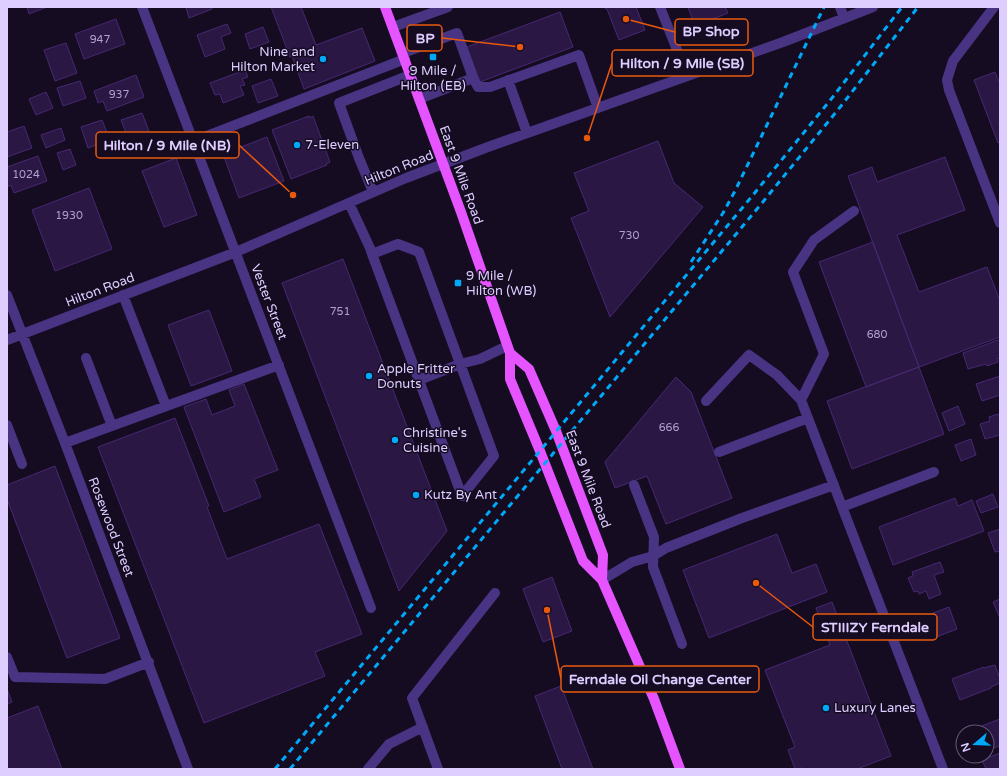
<svg xmlns="http://www.w3.org/2000/svg" width="1007" height="776" font-family="'Varela Round',sans-serif">
	<rect width="100%" height="100%" fill="#150c22"/>
	<!-- building -->
	<path fill="#2a1744" stroke="#472872" d="M 27,7 L 47,7 L 29,14 Z
		M 186,7 L 214,7 L 212,8 L 212,9 L 189,18 Z
		M 271,7 L 301,7 L 316,45 L 362,28 L 375,61 L 304,89 L 292,56 L 290,57 Z
		M 603,7 L 636,7 L 645,30 L 619,40 L 607,9 Z
		M 688,7 L 725,7 L 728,13 L 695,26 Z
		M 560,12 L 573,47 L 480,82 L 467,47 Z
		M 116,19 L 125,44 L 84,59 L 75,34 Z
		M 227,24 L 231,33 L 221,37 L 225,49 L 205,57 L 197,35 Z
		M 263,27 L 269,42 L 250,49 L 245,34 Z
		M 66,43 L 77,73 L 55,81 L 44,50 Z
		M 245,70 L 248,77 L 242,79 L 245,85 L 240,86 L 244,95 L 223,103 L 220,94 L 215,95 L 210,83 Z
		M 995,72 L 1000,84 L 1000,142 L 998,143 L 974,80 Z
		M 136,75 L 144,97 L 107,111 L 103,101 L 98,103 L 94,91 Z
		M 271,79 L 278,96 L 258,103 L 252,86 Z
		M 80,81 L 86,98 L 63,106 L 57,88 Z
		M 46,92 L 53,108 L 36,115 L 29,99 Z
		M 142,113 L 150,134 L 125,143 L 122,134 L 126,133 L 121,120 Z
		M 309,116 L 309,118 L 313,116 L 330,162 L 326,164 L 327,165 L 291,179 L 272,130 Z
		M 102,120 L 110,140 L 88,148 L 81,127 Z
		M 24,126 L 32,148 L 7,157 L 7,132 Z
		M 61,128 L 65,140 L 46,148 L 41,135 Z
		M 267,137 L 284,181 L 239,198 L 223,154 Z
		M 658,141 L 674,183 L 703,207 L 610,317 L 571,218 L 589,211 L 574,173 Z
		M 70,149 L 76,165 L 63,170 L 57,153 Z
		M 38,156 L 47,181 L 14,193 L 11,185 L 7,187 L 7,167 Z
		M 945,157 L 965,210 L 897,235 L 919,292 L 987,267 L 1000,301 L 1000,337 L 919,367 L 848,176 L 872,167 L 877,182 Z
		M 176,158 L 197,215 L 164,227 L 142,171 Z
		M 89,188 L 112,249 L 55,271 L 32,210 Z
		M 873,242 L 919,367 L 866,387 L 819,262 Z
		M 343,259 L 447,531 L 399,591 L 282,283 Z
		M 209,310 L 232,371 L 191,386 L 168,325 Z
		M 998,340 L 1000,341 L 1000,358 L 997,359 L 998,362 L 987,366 L 986,364 L 968,369 L 963,353 Z
		M 919,367 L 944,434 L 852,469 L 827,401 Z
		M 1000,376 L 1000,395 L 982,401 L 976,384 Z
		M 676,377 L 691,392 L 732,498 L 666,524 L 647,476 L 615,488 L 605,462 Z
		M 244,384 L 278,470 L 254,479 L 261,497 L 224,512 L 184,407 L 206,399 L 212,415 L 235,406 L 229,390 Z
		M 958,406 L 965,424 L 949,431 L 942,413 Z
		M 998,414 L 999,416 L 1000,415 L 1000,435 L 985,439 L 980,424 L 990,421 L 989,417 Z
		M 175,418 L 209,506 L 207,507 L 227,559 L 319,524 L 362,634 L 315,652 L 325,676 L 204,723 L 98,447 Z
		M 971,439 L 976,455 L 961,461 L 955,445 Z
		M 55,466 L 120,638 L 67,658 L 7,499 L 7,485 Z
		M 993,494 L 998,507 L 981,513 L 976,501 Z
		M 955,498 L 958,506 L 972,500 L 984,531 L 893,565 L 879,527 Z
		M 1000,529 L 1000,551 L 995,552 L 988,533 Z
		M 777,534 L 792,573 L 816,564 L 827,592 L 709,638 L 683,570 Z
		M 940,562 L 944,572 L 934,575 L 941,594 L 929,599 L 926,591 L 919,594 L 918,591 L 914,592 L 908,578 L 913,576 L 912,572 Z
		M 552,577 L 572,631 L 543,642 L 523,589 Z
		M 1000,599 L 1000,618 L 993,602 Z
		M 832,602 L 891,756 L 857,769 L 803,769 L 802,768 L 795,769 L 788,750 L 795,747 L 765,670 L 830,645 L 816,608 Z
		M 949,607 L 957,629 L 931,639 L 926,626 L 931,624 L 928,615 Z
		M 995,665 L 1000,679 L 1000,683 L 991,687 L 991,688 L 960,700 L 952,679 L 984,667 L 984,668 Z
		M 561,686 L 593,769 L 562,769 L 535,696 Z
		M 7,689 L 12,702 L 7,704 Z
		M 38,706 L 62,769 L 7,769 L 7,718 Z
		M 1000,719 L 1000,746 L 987,750 L 987,732 L 966,732 Z
		M 1000,753 L 1000,769 L 986,769 L 982,760 Z"/>
	<g fill="none" stroke-linecap="round" stroke-linejoin="round">
		<!-- minor -->
		<path stroke="#493484" stroke-width="10" d="M 142,7 L 371,608
			M 660,7 L 687,75
			M 840,7 L 844,18
			M 994,7 L 953,61 L 947,80 L 949,90 L 1000,223
			M 393,27 L 448,7
			M 403,53 L 457,33 L 473,78 L 419,99
			M 473,78 L 478,87 L 490,87 L 579,55 L 598,108
			M 508,80 L 527,133
			M 194,141 L 405,59
			M 373,192 L 359,158 L 339,103 L 410,75
			M 349,203 L 370,248 L 372,254 L 462,496 L 494,456 L 419,252 L 398,244 L 372,254
			M 854,211 L 814,240 L 793,272 L 824,354 L 801,400 L 943,769
			M 7,295 L 65,443 L 188,769
			M 123,295 L 166,406
			M 7,340 L 236,252 L 406,178 L 488,147 L 783,42 L 873,7
			M 86,358 L 112,426
			M 419,380 L 460,364 L 480,359 L 507,346
			M 706,401 L 749,355 L 777,375 L 801,400
			M 7,425 L 22,464
			M 65,443 L 279,365
			M 719,452 L 808,418
			M 634,485 L 654,537 L 653,567 L 682,644
			M 842,507 L 934,472
			M 602,580 L 632,562 L 653,556 L 666,548 L 742,518 L 834,485
			M 7,657 L 15,677 L 105,679 L 149,662
			M 368,769 L 389,744 L 423,727
			M 438,769 L 412,698 L 495,593"/>
		<!-- major -->
		<path stroke="#e554ff" stroke-width="10" d="M 385,7 L 461,212 L 510,353 L 510,379 L 540,451 L 583,561 L 602,580 L 654,699 L 680,769
			M 510,353 L 529,369 L 556,431 L 603,555 L 602,580"/>
		<!-- rail -->
		<path stroke="#00a8f8" stroke-width="3" stroke-dasharray="6 5" stroke-linecap="butt" d="M 691,262 L 723,213 L 735,191 L 824,7
			M 275,769 L 753,195 L 832,98 L 902,7
			M 290,769 L 762,203 L 841,106 L 918,7"/>
	</g>
	<!-- markers -->
	<g fill="#00a8f8" stroke="#150c22" stroke-width="1.5">
		<rect x="429" y="53" width="8" height="8" rx="2"/>
		<circle cx="323" cy="59" r="4"/>
		<circle cx="297" cy="145" r="4"/>
		<rect x="454" y="279" width="8" height="8" rx="2"/>
		<circle cx="369" cy="376" r="4"/>
		<circle cx="395" cy="440" r="4"/>
		<circle cx="416" cy="495" r="4"/>
		<circle cx="826" cy="708" r="4"/>
	</g>
	<g text-anchor="middle" dominant-baseline="central" stroke-width="3" stroke-linejoin="round" paint-order="stroke">
		<!-- number labels -->
		<g font-size="11" fill="#b1a0d0">
			<text x="100" y="39">947</text>
			<text x="119" y="94">937</text>
			<text x="26" y="174">1024</text>
			<text x="69" y="215">1930</text>
			<text x="629" y="235">730</text>
			<text x="340" y="311">751</text>
			<text x="877" y="334">680</text>
			<text x="669" y="427">666</text>
		</g>
		<!-- poi labels -->
		<g font-size="13" fill="#decdff" stroke="#150c22" text-anchor="start">
			<text x="315" y="52" text-anchor="end">Nine and<tspan x="315" dy="15">Hilton Market</tspan></text>
			<text x="433" y="71" text-anchor="middle">9 Mile /<tspan x="433" dy="15">Hilton (EB)</tspan></text>
			<text x="305" y="145">7-Eleven</text>
			<text x="466" y="276">9 Mile /<tspan x="466" dy="15">Hilton (WB)</tspan></text>
			<text x="377" y="369">Apple Fritter<tspan x="377" dy="15">Donuts</tspan></text>
			<text x="403" y="433">Christine's<tspan x="403" dy="15">Cuisine</tspan></text>
			<text x="424" y="495">Kutz By Ant</text>
			<text x="834" y="708">Luxury Lanes</text>
		</g>
		<!-- street labels -->
		<g font-size="13" fill="#decdff" stroke="#150c22">
			<text transform="translate(399 168) rotate(-22)">Hilton Road</text>
			<text transform="translate(461 175) rotate(70)">East 9 Mile Road</text>
			<text transform="translate(100 290) rotate(-21)">Hilton Road</text>
			<text transform="translate(269 302) rotate(69)">Vester Street</text>
			<text transform="translate(588 479) rotate(69)">East 9 Mile Road</text>
			<text transform="translate(111 527) rotate(69)">Rosewood Street</text>
		</g>
	</g>
	<!-- callouts -->
	<path fill="none" stroke="#e8590c" stroke-width="1.5" d="M626 19L675 32M520 47L442 38M587 138L612 63M293 195L239 145M756 583L813 627M547 610L561 679"/>
	<g fill="#e8590c" stroke="#150c22" stroke-width="1.5">
		<circle cx="626" cy="19" r="4"/>
		<circle cx="520" cy="47" r="4"/>
		<circle cx="587" cy="138" r="4"/>
		<circle cx="293" cy="195" r="4"/>
		<circle cx="756" cy="583" r="4"/>
		<circle cx="547" cy="610" r="4"/>
	</g>
	<g fill="#150c22" stroke="#e8590c" stroke-width="1.5">
		<rect x="675" y="19" width="73" height="26" rx="4"/>
		<rect x="407" y="25" width="35" height="26" rx="4"/>
		<rect x="612" y="50" width="141" height="26" rx="4"/>
		<rect x="96" y="132" width="143" height="26" rx="4"/>
		<rect x="813" y="614" width="124" height="26" rx="4"/>
		<rect x="561" y="666" width="198" height="26" rx="4"/>
	</g>
	<g font-size="14" text-anchor="middle" font-weight="bold" fill="#decdff">
		<text x="711" y="36">BP Shop</text>
		<text x="425" y="43">BP</text>
		<text x="682" y="68">Hilton / 9 Mile (SB)</text>
		<text x="167" y="150">Hilton / 9 Mile (NB)</text>
		<text x="875" y="632">STIIIZY Ferndale</text>
		<text x="660" y="684">Ferndale Oil Change Center</text>
	</g>
	<!-- border -->
	<rect width="1007" height="776" fill="none" stroke="#decdff" stroke-width="16"/>
	<!-- north arrow -->
	<g transform="translate(975 744) rotate(251)"><circle r="19" fill="#150c22" stroke="#65597a"/>
	<path d="M0-3L7 15L0 10L-7 15Z" fill="#00a8f8"/>
	<text y="-6" font-size="11" font-weight="bold" text-anchor="middle" fill="#decdff">N</text>
	</g>
</svg>
